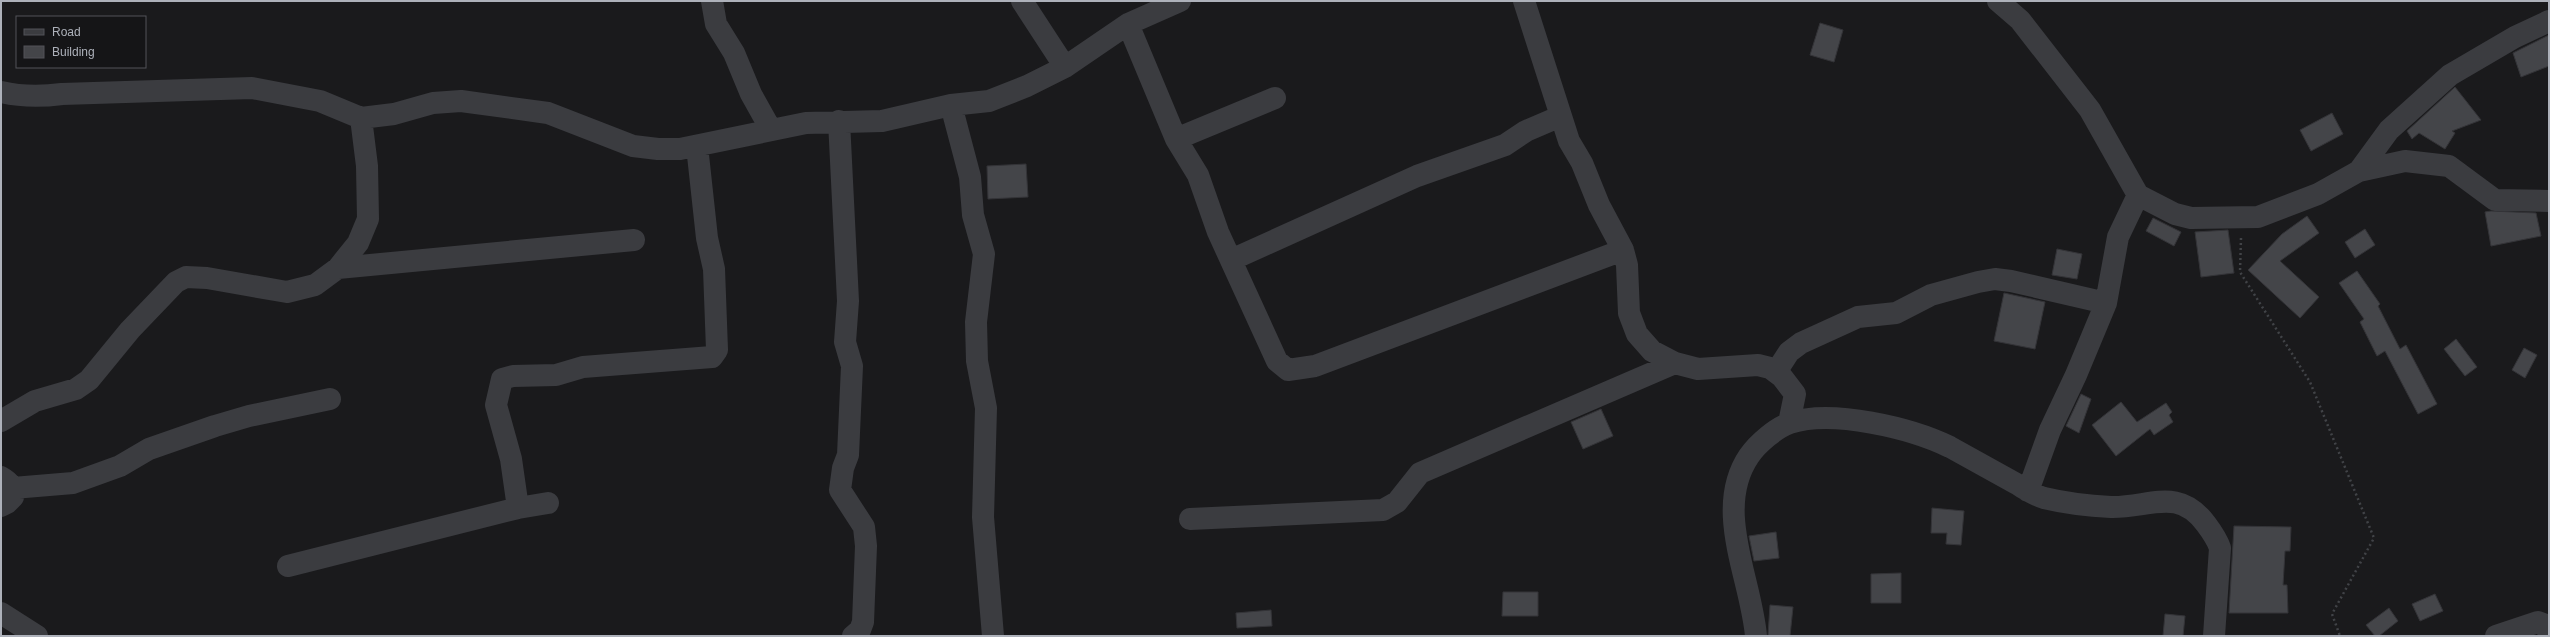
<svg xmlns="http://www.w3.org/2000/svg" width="2550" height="637" font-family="Helvetica,sans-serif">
	<rect width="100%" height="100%" fill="#1a1a1c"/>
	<!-- building -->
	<path fill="#444549" stroke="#343438" d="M 1820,23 L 1843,30 L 1834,62 L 1810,55 Z
		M 2549,35 L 2549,66 L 2521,77 L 2513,53 Z
		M 2455,87 L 2481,120 L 2452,131 L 2455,133 L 2445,149 L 2419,133 L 2412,139 L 2407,131 Z
		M 2332,113 L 2343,134 L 2311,151 L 2300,130 Z
		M 1026,164 L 1028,197 L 988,199 L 987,166 Z
		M 2491,211 L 2536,213 L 2541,236 L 2491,246 L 2485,212 Z
		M 2307,216 L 2319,233 L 2280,261 L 2319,297 L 2300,318 L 2248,270 L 2282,234 Z
		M 2153,218 L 2181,232 L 2174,246 L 2146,231 Z
		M 2365,229 L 2375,245 L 2355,258 L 2345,242 Z
		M 2228,230 L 2234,273 L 2201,277 L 2195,232 Z
		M 2057,249 L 2082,254 L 2077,279 L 2052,275 Z
		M 2357,271 L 2380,304 L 2378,306 L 2400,349 L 2406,345 L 2437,404 L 2418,414 L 2385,351 L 2377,356 L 2360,322 L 2364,319 L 2339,283 Z
		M 2004,293 L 2045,302 L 2035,349 L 1994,341 Z
		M 2456,339 L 2477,367 L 2465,376 L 2444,349 Z
		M 2524,348 L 2537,355 L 2525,378 L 2512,370 Z
		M 2081,394 L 2091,399 L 2079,433 L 2066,426 Z
		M 2121,402 L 2137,422 L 2166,403 L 2172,412 L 2169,415 L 2173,422 L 2154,435 L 2150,429 L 2116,456 L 2092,425 Z
		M 1601,409 L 1613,436 L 1583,449 L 1571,422 Z
		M 1932,508 L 1964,511 L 1961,545 L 1946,544 L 1947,533 L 1931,533 Z
		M 2234,526 L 2291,527 L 2290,551 L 2285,551 L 2283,585 L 2287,585 L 2288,613 L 2229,613 Z
		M 1776,532 L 1779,558 L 1754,561 L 1749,536 Z
		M 1901,573 L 1901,603 L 1871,603 L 1871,574 Z
		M 1503,592 L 1538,592 L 1538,616 L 1502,616 Z
		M 2435,594 L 2443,611 L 2420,621 L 2412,604 Z
		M 1770,605 L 1793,607 L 1790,636 L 1768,636 Z
		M 2389,608 L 2398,621 L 2379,636 L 2375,636 L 2366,625 Z
		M 1271,610 L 1272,626 L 1237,628 L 1236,613 Z
		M 2165,614 L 2185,616 L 2183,636 L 2163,636 Z"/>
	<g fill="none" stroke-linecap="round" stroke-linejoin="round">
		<!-- path -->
		<path stroke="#414347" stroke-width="2.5" stroke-dasharray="2 3" stroke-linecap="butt" d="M 2241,238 L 2240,272 L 2310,382 L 2374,538 L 2332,614 L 2340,636"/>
		<!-- minor -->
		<path stroke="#3b3c40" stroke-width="22" d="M 712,1 L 716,24 L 734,53 L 751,94 L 770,128
			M 1022,1 L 1065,67
			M 1524,1 L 1569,141 L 1582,163 L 1599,205 L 1623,250 L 1627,265 L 1629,313 L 1637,334 L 1652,351 L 1675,363 L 1698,369 L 1758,365 L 1770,368 L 1782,377 L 1795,394 L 1789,423
			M 1998,1 L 2020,20 L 2090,110 L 2138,195 L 2175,214 L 2191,218 L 2258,217 L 2318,194 L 2359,171 L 2405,161 L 2449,166 L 2495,200 L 2549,201
			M 1128,24 L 1176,139 L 1198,175 L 1218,232 L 1277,361 L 1288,370 L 1315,366 L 1623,250
			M 1,92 C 22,97 40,97 62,94 L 252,88 L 320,101 L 361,118 L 394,114 L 433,103 L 461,101 L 548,113 L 633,146 L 658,149 L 680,149 L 806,123 L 882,121 L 951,105 L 989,101 L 1027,86 L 1065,67 L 1128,24 L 1180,1
			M 951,105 L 970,177 L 973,215 L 984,254 L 976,322 L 977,361 L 986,408 L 983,517 L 993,636
			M 839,121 L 848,301 L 845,342 L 852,366 L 848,455 L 843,468 L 840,490 L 864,527 L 866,546 L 863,622 L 860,630 L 853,636
			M 1176,139 L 1275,98
			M 2359,171 L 2389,130 L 2450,75 L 2515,37 L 2549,21
			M 1231,260 L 1417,176 L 1505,145 L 1526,131 L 1561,116
			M 338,268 L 634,240
			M 1776,372 L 1789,352 L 1801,343 L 1858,317 L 1896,313 L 1931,295 L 1978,282 L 1995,279 L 2011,281 L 2106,303
			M 1,421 L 35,401 L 76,389 L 89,380 L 130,330 L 176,282 L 186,277 L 207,278 L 287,292 L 315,285 L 338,268 L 358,243 L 368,219 L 367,166 L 361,118
			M 1,477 C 10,482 13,486 13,497 L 7,503 L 1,506
			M 13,488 L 73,483 L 120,466 L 149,449 L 215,426 L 249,416 L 330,399
			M 2028,491 L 2050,430 L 2076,375 L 2106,303 L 2118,237 L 2138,195
			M 518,508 L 511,459 L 496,405 L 502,379 L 513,376 L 556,375 L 583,367 L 712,357 L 717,350 L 714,269 L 707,238 L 697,146
			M 1190,519 L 1383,510 L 1397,502 L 1420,473 L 1675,363
			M 288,566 L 518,508 L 548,503
			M 1,613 L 37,636
			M 1756,636 C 1751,578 1713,509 1749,456 C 1758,443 1776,428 1790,423 C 1832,409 1911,428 1950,447 C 1972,459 1993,471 2015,483 C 2024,488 2034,495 2044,498 C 2065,503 2090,506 2111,507 C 2149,508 2178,486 2206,524 C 2212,532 2217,539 2220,548 L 2214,636
			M 2496,636 L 2538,622 L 2546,625 L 2549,635"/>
	</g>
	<!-- border -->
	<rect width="2550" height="637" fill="none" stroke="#adb1ba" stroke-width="4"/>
	<!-- legend -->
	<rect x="16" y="16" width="130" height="52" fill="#151517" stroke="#525358"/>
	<rect x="24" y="29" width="20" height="6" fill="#3b3c40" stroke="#525358"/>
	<text x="52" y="36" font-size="12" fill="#adb1ba">Road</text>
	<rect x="24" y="46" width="20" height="12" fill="#444549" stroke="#525358"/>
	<text x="52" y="56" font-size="12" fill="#adb1ba">Building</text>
</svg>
